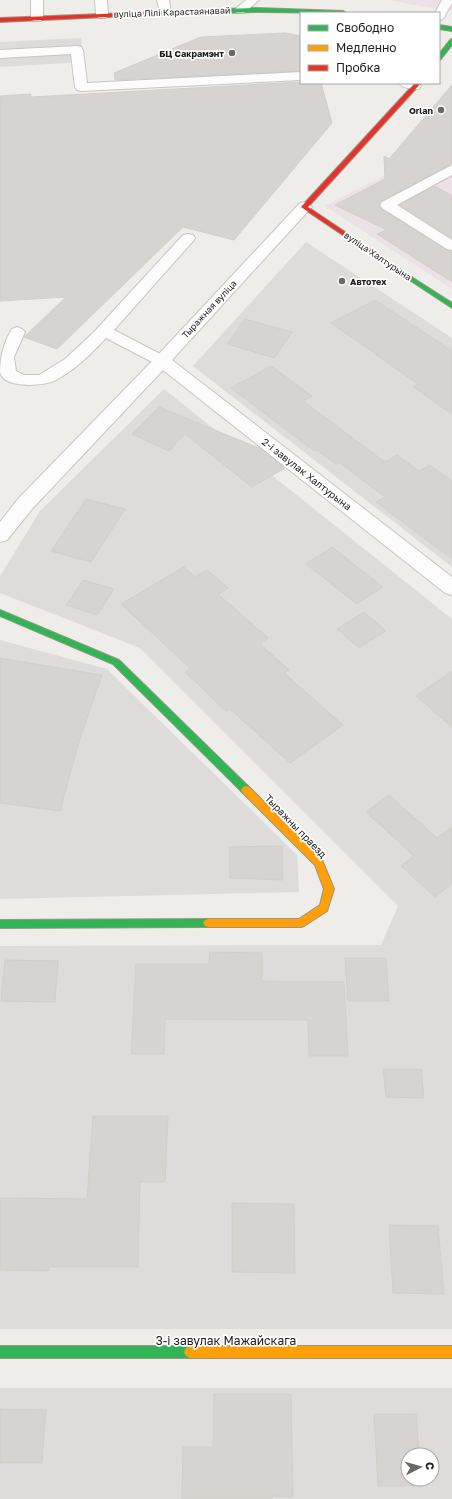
<svg xmlns="http://www.w3.org/2000/svg" width="452" height="1499" font-family="'Golos Text',sans-serif">
	<rect width="100%" height="100%" fill="#efede9"/>
	<!-- residential -->
	<path fill="#dedcda" fill-rule="evenodd" d="M 306,242 L 452,338 L 452,567 L 193,366 Z
		M 164,389 L 452,619 L 452,1329 L 0,1329 L 0,946 L 381,945 L 398,906 L 140,648 L 0,593 L 0,576 L 40,511 Z
		M 0,640 L 107,669 L 297,855 L 299,892 L 0,899 Z
		M 0,1388 L 452,1388 L 452,1499 L 0,1499 ZM 408,1455 L 432,1455 L 432,1479 L 408,1479 Z"/>
	<!-- industrial -->
	<path fill="#ece1e7" d="M 390,0 L 452,0 L 452,11 L 409,4 Z
		M 452,141 L 452,289 L 325,206 Z"/>
	<!-- religious -->
	<path fill="#dddcda" d="M 81,38 L 84,62 L 0,67 L 0,42 Z"/>
	<!-- building -->
	<path fill="#d6d3d0" stroke="#d2cfca" d="M 285,33 L 301,36 L 301,71 L 115,80 L 114,73 L 201,37 Z
		M 301,82 L 301,83 L 321,83 L 332,123 L 234,240 L 183,227 L 57,349 L 24,337 L 66,297 L 0,301 L 0,96 L 31,94 L 31,97 Z
		M 452,85 L 452,163 L 381,201 L 379,204 L 381,209 L 446,250 L 452,251 L 452,282 L 377,234 L 387,230 L 335,205 L 385,179 L 384,156 L 389,159 Z
		M 435,186 L 452,196 L 452,238 L 400,205 Z
		M 375,300 L 452,351 L 452,414 L 413,387 L 418,384 L 331,323 Z
		M 245,319 L 292,332 L 274,358 L 227,344 Z
		M 271,366 L 312,396 L 303,401 L 385,462 L 397,455 L 419,471 L 430,465 L 452,481 L 452,559 L 376,502 L 385,497 L 339,462 L 336,464 L 317,450 L 314,451 L 231,388 Z
		M 159,407 L 261,449 L 285,468 L 252,487 L 185,434 L 169,451 L 132,434 Z
		M 86,499 L 125,509 L 91,562 L 51,551 Z
		M 332,547 L 383,587 L 357,604 L 306,564 Z
		M 184,567 L 195,577 L 207,570 L 228,588 L 218,594 L 268,638 L 260,644 L 289,670 L 284,673 L 343,725 L 290,763 L 230,709 L 226,711 L 185,672 L 191,669 L 121,604 Z
		M 83,580 L 114,589 L 97,615 L 66,605 Z
		M 364,612 L 386,631 L 359,648 L 337,629 Z
		M 0,658 L 102,675 L 80,738 L 60,811 L 0,803 Z
		M 452,671 L 452,727 L 416,696 Z
		M 389,795 L 437,838 L 452,827 L 452,884 L 435,897 L 401,866 L 414,856 L 366,812 Z
		M 282,846 L 283,880 L 230,878 L 229,847 Z
		M 210,952 L 262,953 L 262,981 L 344,982 L 348,1056 L 309,1056 L 308,1020 L 165,1019 L 164,1054 L 131,1054 L 136,964 L 209,964 Z
		M 345,958 L 386,958 L 389,1001 L 348,1001 Z
		M 5,960 L 58,961 L 55,1002 L 1,1001 Z
		M 383,1069 L 421,1069 L 424,1098 L 386,1097 Z
		M 93,1116 L 168,1116 L 165,1182 L 140,1182 L 138,1267 L 49,1267 L 48,1271 L 0,1270 L 0,1198 L 87,1199 Z
		M 232,1203 L 294,1204 L 295,1273 L 232,1272 Z
		M 389,1225 L 438,1226 L 444,1294 L 393,1293 Z
		M 214,1394 L 291,1394 L 293,1497 L 272,1496 L 272,1499 L 182,1499 L 183,1447 L 213,1447 Z
		M 0,1409 L 46,1410 L 42,1463 L 0,1463 Z
		M 374,1414 L 416,1414 L 419,1455 L 408,1455 L 408,1479 L 421,1479 L 421,1486 L 378,1486 Z"/>
	<g fill="none" stroke-linecap="round" stroke-linejoin="round">
		<!-- lane casing -->
		<g stroke="#c7c6c5" stroke-width="2">
			<path id="lane" d="M 31,0 L 43,0 L 43,18 L 41,21 L 33,21 L 31,18 Z
				M 95,0 L 107,0 L 108,15 L 106,18 L 98,18 L 96,15 Z
				M 157,0 L 169,0 L 171,12 L 169,15 L 161,15 Z
				M 246,0 L 259,0 L 244,13 L 236,13 L 234,10 Z
				M 442,0 L 452,0 L 452,3 L 443,19 L 439,20 L 439,13 L 435,13 Z
				M 77,46 L 81,47 L 83,50 L 87,83 L 301,72 L 301,80 L 81,91 L 77,90 L 75,87 L 71,54 L 0,58 L 0,50 Z
				M 399,83 L 418,83 L 421,86 L 419,89 C 413,90 402,88 399,83 Z
				M 452,165 L 452,175 L 397,205 L 452,240 L 452,250 L 447,249 L 382,208 L 380,205 L 382,202 Z
				M 188,234 L 193,235 L 195,238 L 193,241 L 114,330 L 168,358 L 170,361 L 168,364 L 162,366 L 156,364 L 106,338 C 91,354 74,371 54,381 C 42,386 4,389 0,372 C 0,358 4,341 12,329 L 17,327 L 22,329 L 25,332 L 14,357 L 16,371 L 24,375 L 39,375 L 65,359 L 94,332 L 183,235 Z"/>
		</g>
		<!-- street casing -->
		<g stroke="#c7c6c5" stroke-width="2">
			<path id="street" d="M 304,202 L 309,204 L 312,207 L 309,210 L 172,360 L 452,577 L 452,595 L 445,593 L 163,370 L 32,509 L 7,540 L 0,542 L 0,522 L 18,499 L 156,357 L 299,204 Z"/>
		</g>
		<!-- fast casing -->
		<g stroke="#969980" stroke-width="2">
			<path id="fast" d="M 257,8 L 343,11 L 346,13 L 257,12 L 151,15 L 148,13 L 151,11 Z
				M 439,25 L 452,27 L 452,31 L 439,29 Z
				M 452,39 L 452,45 L 441,59 L 439,60 L 439,54 L 450,40 Z
				M 410,276 L 452,303 L 452,308 L 408,279 L 407,278 Z
				M 0,610 L 119,660 L 249,787 L 251,790 L 249,793 L 243,793 L 113,664 L 0,616 Z
				M 208,919 L 211,920 L 213,923 L 211,926 L 208,927 L 0,928 L 0,920 Z
				M 0,1346 L 190,1346 L 194,1348 L 196,1352 L 194,1356 L 190,1358 L 0,1358 Z"/>
		</g>
		<!-- slow casing -->
		<g stroke="#969980" stroke-width="2">
			<path id="slow" d="M 246,786 L 249,787 L 322,860 L 334,889 L 327,911 L 304,926 L 301,927 L 208,927 L 205,926 L 203,923 L 205,920 L 208,919 L 299,919 L 320,905 L 324,889 L 315,865 L 243,793 L 241,790 L 243,787 Z
				M 190,1346 L 452,1346 L 452,1358 L 190,1358 L 186,1356 L 184,1352 L 186,1348 Z"/>
		</g>
		<!-- jam casing -->
		<g stroke="#969980" stroke-width="2">
			<path id="jam" d="M 153,12 L 153,14 L 151,15 L 0,22 L 0,18 Z
				M 415,83 L 421,83 L 308,207 L 412,277 L 413,278 L 410,280 L 301,207 Z"/>
		</g>
		<!-- lane -->
		<use href="#lane" fill="#fdfcfc" fill-rule="evenodd"/>
		<!-- street -->
		<use href="#street" fill="#fdfcfc" fill-rule="evenodd"/>
		<!-- fast -->
		<use href="#fast" fill="#30b455" fill-rule="evenodd"/>
		<!-- slow -->
		<use href="#slow" fill="#ff9f0a" fill-rule="evenodd"/>
		<!-- jam -->
		<use href="#jam" fill="#e5322d" fill-rule="evenodd"/>
	</g>
	<!-- markers -->
	<g fill="#686866" stroke="#fff" stroke-width="1.5">
		<circle cx="232" cy="53" r="4"/>
		<circle cx="441" cy="110" r="4"/>
		<circle cx="342" cy="281" r="4"/>
	</g>
	<g text-anchor="middle" dominant-baseline="central" stroke-width="3.5" stroke-linejoin="round" paint-order="stroke">
		<!-- far-street labels -->
		<g font-size="9" fill="#202020" stroke="#fff">
			<text transform="translate(172 12) rotate(-2)">вуліца Лілі Карастаянавай</text>
			<text transform="translate(378 256) rotate(34)">вуліца Халтурына</text>
			<text transform="translate(209 309) rotate(-47)">Тыражная вуліца</text>
		</g>
		<!-- far-poi labels -->
		<g font-size="9" font-weight="bold" fill="#202020" stroke="#fff" text-anchor="end">
			<text x="224" y="53">БЦ Сакрамэнт</text>
			<text x="433" y="110">Orlan</text>
			<text x="350" y="281" text-anchor="start">Автотех</text>
		</g>
		<!-- street labels -->
		<g font-size="10" fill="#202020" stroke="#fff">
			<text transform="translate(307 474) rotate(38)">2-і завулак Халтурына</text>
			<text transform="translate(296 826) rotate(46)">Тыражны праезд</text>
		</g>
		<!-- near-street labels -->
		<g font-size="12" fill="#202020" stroke="#fff">
			<text x="226" y="1340">3-і завулак Мажайскага</text>
		</g>
	</g>
	<!-- legend -->
	<rect x="300" y="12" width="140" height="72" fill="#ffffff" stroke="#a6a6a6"/>
	<rect x="308" y="25" width="20" height="6" fill="#30b455" stroke="#a6a6a6"/>
	<text x="336" y="32" font-size="12" fill="#202020">Свободно</text>
	<rect x="308" y="45" width="20" height="6" fill="#ff9f0a" stroke="#a6a6a6"/>
	<text x="336" y="52" font-size="12" fill="#202020">Медленно</text>
	<rect x="308" y="65" width="20" height="6" fill="#e5322d" stroke="#a6a6a6"/>
	<text x="336" y="72" font-size="12" fill="#202020">Пробка</text>
	<!-- north arrow -->
	<g transform="translate(420 1467) rotate(84)"><circle r="19" fill="#ffffff" stroke="#a6a6a6"/>
	<path d="M0-3L7 15L0 10L-7 15Z" fill="#686866"/>
	<text y="-6" font-size="11" font-weight="bold" text-anchor="middle" fill="#202020">С</text>
	</g>
</svg>
